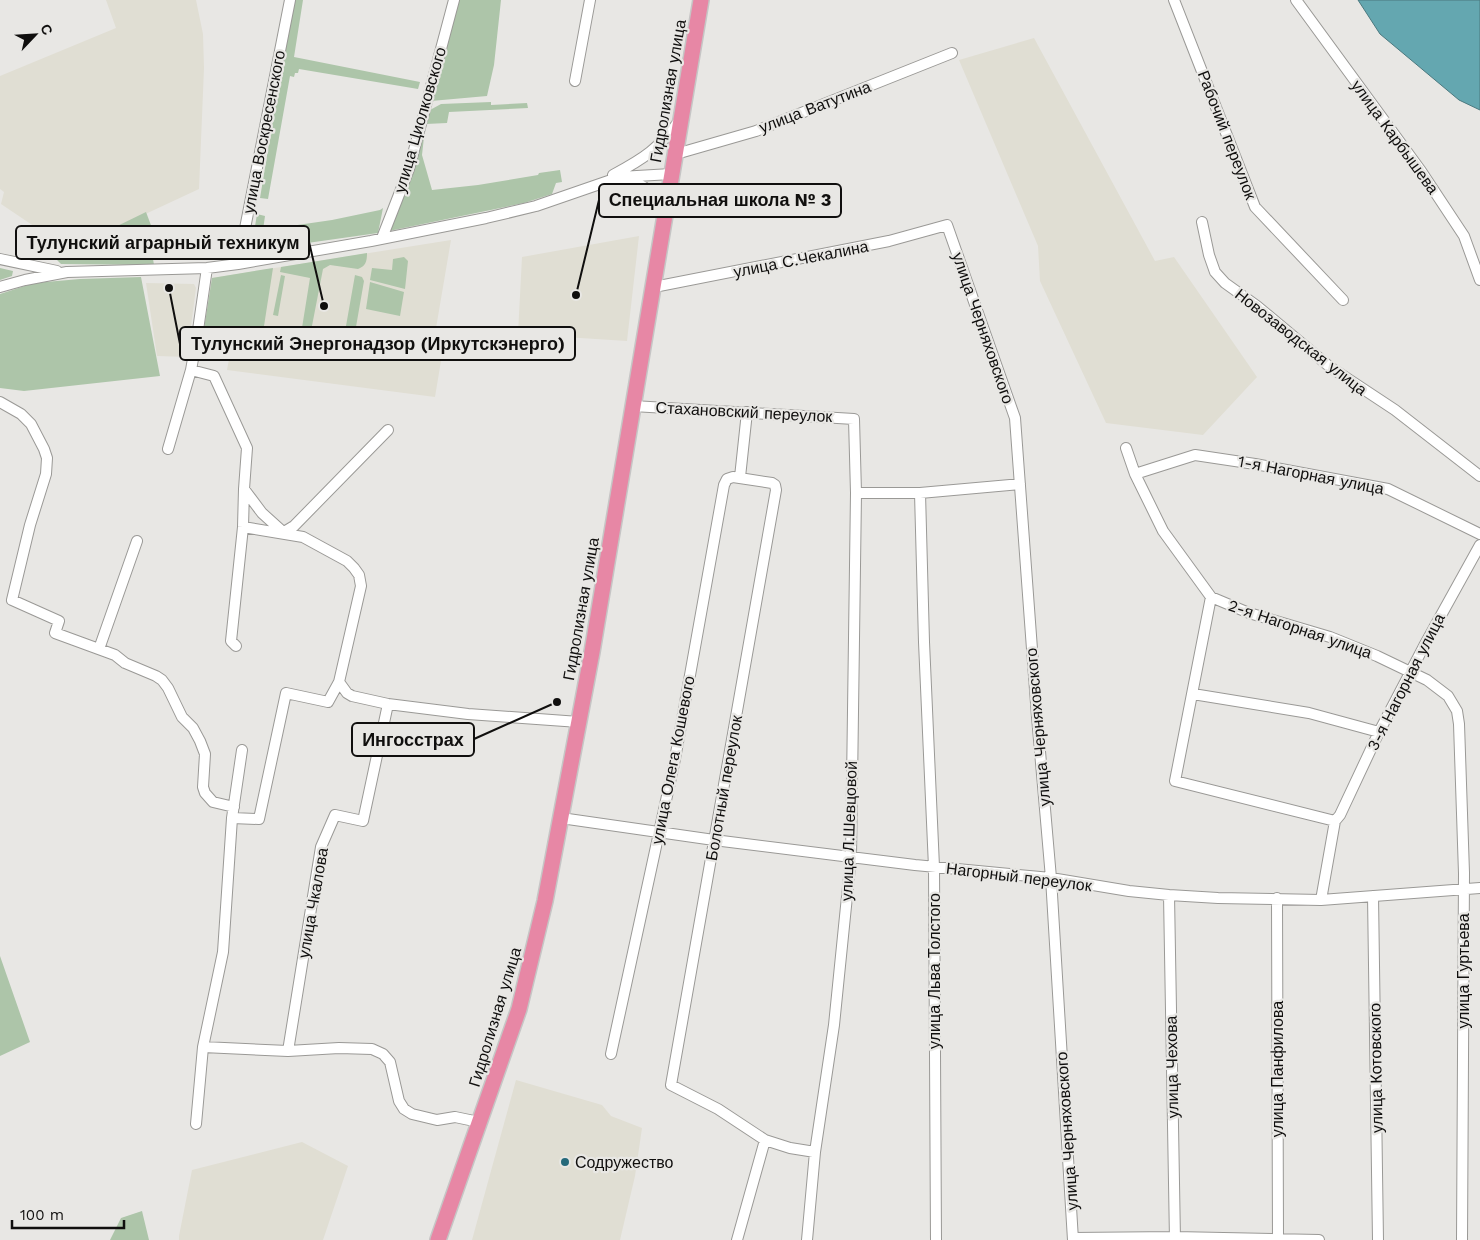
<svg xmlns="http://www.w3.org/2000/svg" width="1480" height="1240" font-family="'Work Sans',sans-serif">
	<rect width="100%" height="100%" fill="#e8e7e4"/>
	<!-- built -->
	<path fill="#e0ded3" d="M 106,0 L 196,0 L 203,34 L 204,68 L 199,189 L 64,252 L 59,243 L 1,204 L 4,192 L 0,189 L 0,76 L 116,28 Z
		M 1034,38 L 1155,261 L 1174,257 L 1257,377 L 1203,435 L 1106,423 L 1040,281 L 1038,246 L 959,60 Z
		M 639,236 L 627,341 L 518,334 L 522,257 Z
		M 451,240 L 435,334 L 443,349 L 435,397 L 227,370 L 230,354 L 201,348 L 212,278 Z
		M 146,283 L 194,284 L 196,288 L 187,357 L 157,356 Z
		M 516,1080 L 602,1105 L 611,1116 L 642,1128 L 635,1176 L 620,1240 L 472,1240 Z
		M 302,1142 L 348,1166 L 323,1240 L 179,1240 L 179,1236 L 192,1170 Z"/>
	<!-- green -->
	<path fill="#adc5a9" d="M 295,0 L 303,0 L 294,57 L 420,82 L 418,89 L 299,69 L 298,73 L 295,73 L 294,77 L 290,76 L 268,199 L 260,198 L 281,71 Z
		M 459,0 L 501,0 L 494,65 L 487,96 L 431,101 Z
		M 491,102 L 491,105 L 527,103 L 528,108 L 449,112 L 447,123 L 426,124 L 430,110 L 441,104 Z
		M 424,137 L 422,155 L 432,190 L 478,185 L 538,175 L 539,173 L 560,170 L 562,182 L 556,183 L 552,194 L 524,203 L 389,231 Z
		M 383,208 L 378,233 L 251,251 L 257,214 L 265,216 L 263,230 L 332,220 L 380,210 Z
		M 146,212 L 158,244 L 172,251 L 150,255 L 64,252 Z
		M 367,253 C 367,261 366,266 358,269 L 330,265 L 323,269 L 311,331 L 315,332 L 314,336 L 301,334 L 310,278 L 280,272 L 281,267 Z
		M 61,255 L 153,259 L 154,265 L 61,264 L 57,260 L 58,256 Z
		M 404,257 L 408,261 L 405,289 L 370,280 L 372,268 L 392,270 L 393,259 Z
		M 0,268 L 13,271 L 12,276 L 0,280 Z
		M 273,268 L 262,339 L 257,341 L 232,337 L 228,353 L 201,348 L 212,278 Z
		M 281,275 L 285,276 L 278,316 L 273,315 Z
		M 355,275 L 362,277 L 364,281 L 353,344 L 343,343 Z
		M 141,277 L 160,376 L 24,391 L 0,388 L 0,294 L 34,283 L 80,279 Z
		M 370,282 L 404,292 L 400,316 L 366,309 Z
		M 0,956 L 30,1042 L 0,1056 Z
		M 142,1211 L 149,1240 L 110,1240 L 121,1218 Z"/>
	<!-- water -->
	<path fill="#64a7b0" stroke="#4b797f" d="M 1358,0 L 1480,0 L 1480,110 L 1459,100 L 1380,34 Z"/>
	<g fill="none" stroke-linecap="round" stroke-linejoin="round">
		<!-- minor casing -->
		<g stroke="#9a9996" stroke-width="12">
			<path id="minor" d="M 1174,0 L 1255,207 L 1343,300
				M 1296,0 L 1421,171 L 1464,236 L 1480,280
				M 575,81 L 590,0
				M 676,154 L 756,131 L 952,53
				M 613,175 C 645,158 658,149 680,120
				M 623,181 C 651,183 654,197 664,221
				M 1202,222 L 1209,255 L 1215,272 L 1225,283 L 1257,306 L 1330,367 L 1395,410 L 1480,476
				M 382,238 L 409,169 L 454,0
				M 0,259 L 57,271
				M 238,264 L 290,0
				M 0,287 L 25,280 L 67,272 L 207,268 L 238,264 L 371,241 L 486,218 L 536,206 L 620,177 L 671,174
				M 654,287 L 889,241 L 947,225 L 1015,418 L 1037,717 L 1051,878 L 1073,1240
				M 191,370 L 214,376 L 247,448 L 244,489 L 243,527 L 231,641 L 236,646
				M 0,402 L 21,414 L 31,424 L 44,449 L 47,458 L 46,474 L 30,525 L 12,600 L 59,621 L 55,633 L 115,655 L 125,663 L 156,676 L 162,680 L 168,688 L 182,717 L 193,728 L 200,741 L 205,754 L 203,787 L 205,793 L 213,802 L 234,807
				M 633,406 L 854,419 L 856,493 L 851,857 L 834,1025 L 815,1152 L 807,1240
				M 1126,448 L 1135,474 L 1163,531 L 1211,597 L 1249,613 L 1330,637 L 1377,656 L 1427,680 L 1448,696 L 1457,711 L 1459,724 L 1464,873 L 1462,1240
				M 168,449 L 191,370 L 197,337 L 207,268
				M 1135,474 L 1195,455 L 1255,464 L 1388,489 L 1480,534
				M 740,477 L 747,412
				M 244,489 L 262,513 L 283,532
				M 856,493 L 920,493 L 1020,484
				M 920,493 L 924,642 L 934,867 L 936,1240
				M 284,532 L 294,526 L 388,430
				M 1211,597 L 1175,781 L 1335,821
				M 99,649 L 137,541
				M 339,682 L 347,693 L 352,696 L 388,704 L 468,714 L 579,722
				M 1193,694 L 1309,713 L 1379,732
				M 242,750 L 232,818 L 223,952 L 203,1047 L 288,1051 L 339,1048 L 372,1049 L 383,1054 L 390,1062 L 399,1101 L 404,1109 L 412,1114 L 437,1120 L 455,1117 L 479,1122
				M 232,818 L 259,819 L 286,693 L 328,702 L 339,682 L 361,586 L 359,575 L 354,568 L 347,561 L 303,537 L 243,527
				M 561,818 L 714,840 L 915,865 L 1051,878 L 1129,891 L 1169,895 L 1218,898 L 1321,900 L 1480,888
				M 1169,895 L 1175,1240
				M 1373,896 L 1378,1240
				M 1277,898 L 1278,1240
				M 1321,900 L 1335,821 L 1340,815 L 1379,732 L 1424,646 L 1480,545
				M 288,1051 L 321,847 L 335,815 L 363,821 L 388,704
				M 611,1054 L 675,759 L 724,485 L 727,479 L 733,477 L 772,483 L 775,485 L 776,490 L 671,1085 L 718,1109 L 765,1140 L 790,1148 L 815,1152
				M 196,1124 L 203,1047
				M 1073,1238 L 1175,1237 L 1319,1240
				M 737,1240 L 765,1140"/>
		</g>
		<!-- highway casing -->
		<g stroke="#c6c5c5" stroke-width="18">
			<path id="highway" d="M 438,1240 L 519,1009 L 545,901 L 592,652 L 701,0"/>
		</g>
		<!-- minor -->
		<use href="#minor" stroke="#fff" stroke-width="10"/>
		<!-- highway -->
		<use href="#highway" stroke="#e787a5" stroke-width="15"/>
	</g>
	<!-- markers -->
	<circle fill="#25697a" stroke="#e8e7e4" stroke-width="2" cx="565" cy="1162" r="5"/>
	<g text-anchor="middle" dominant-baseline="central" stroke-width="4.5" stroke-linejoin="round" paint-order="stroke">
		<!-- street labels -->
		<g font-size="16" fill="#100f0e" stroke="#e8e7e4">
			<text transform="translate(668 91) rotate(-80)">Гидролизная улица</text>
			<text transform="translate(815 107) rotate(-21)">улица Ватутина</text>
			<text transform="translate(420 120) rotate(-74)">улица Циолковского</text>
			<text transform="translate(264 132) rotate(-79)">улица Воскресенского</text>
			<text transform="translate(1227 135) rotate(69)">Рабочий переулок</text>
			<text transform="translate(1395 137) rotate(54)">улица Карбышева</text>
			<text transform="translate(801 259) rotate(-11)">улица С.Чекалина</text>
			<text transform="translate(983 328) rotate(71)">улица Черняховского</text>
			<text transform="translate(1301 342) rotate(38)">Новозаводская улица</text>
			<text transform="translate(744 412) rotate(3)">Стахановский переулок</text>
			<text transform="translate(1311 475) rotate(11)">1-я Нагорная улица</text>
			<text transform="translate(581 609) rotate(-80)">Гидролизная улица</text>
			<text transform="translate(1300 629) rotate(19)">2-я Нагорная улица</text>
			<text transform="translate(1406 682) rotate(-63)">3-я Нагорная улица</text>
			<text transform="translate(1038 727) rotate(-95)">улица Черняховского</text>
			<text transform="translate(673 760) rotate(-79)">улица Олега Кошевого</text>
			<text transform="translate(724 788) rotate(-80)">Болотный переулок</text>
			<text transform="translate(849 831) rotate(-88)">улица Л.Шевцовой</text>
			<text transform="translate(1019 877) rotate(7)">Нагорный переулок</text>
			<text transform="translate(313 903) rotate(-80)">улица Чкалова</text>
			<text transform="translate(934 971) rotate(-90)">улица Льва Толстого</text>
			<text transform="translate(1463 971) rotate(-90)">улица Гуртьева</text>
			<text transform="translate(495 1017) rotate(-73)">Гидролизная улица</text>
			<text transform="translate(1172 1067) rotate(-91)">улица Чехова</text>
			<text transform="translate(1376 1068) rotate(-91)">улица Котовского</text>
			<text transform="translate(1277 1069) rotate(-90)">улица Панфилова</text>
			<text transform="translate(1067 1131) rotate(-94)">улица Черняховского</text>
		</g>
		<!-- poi labels -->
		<g font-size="16" fill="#100f0e" stroke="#e8e7e4" text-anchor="start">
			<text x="575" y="1162">Содружество</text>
		</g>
	</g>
	<!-- callouts -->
	<path fill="none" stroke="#100f0e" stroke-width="2" d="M576 295L599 200M324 306L309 242M169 288L180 344M557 702L474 739"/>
	<g fill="#100f0e" stroke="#e8e7e4" stroke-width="2">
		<circle cx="576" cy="295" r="5"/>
		<circle cx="324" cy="306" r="5"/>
		<circle cx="169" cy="288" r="5"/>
		<circle cx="557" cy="702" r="5"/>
	</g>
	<g fill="#e8e7e4" stroke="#100f0e" stroke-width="2">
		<rect x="599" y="184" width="242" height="33" rx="5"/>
		<rect x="16" y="226" width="293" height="33" rx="5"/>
		<rect x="180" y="327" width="395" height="33" rx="5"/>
		<rect x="352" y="723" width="122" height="33" rx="5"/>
	</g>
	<g font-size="18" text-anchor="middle" font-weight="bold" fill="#100f0e">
		<text x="720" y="206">Специальная школа № 3</text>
		<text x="163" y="249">Тулунский аграрный техникум</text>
		<text x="378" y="350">Тулунский Энергонадзор (Иркутскэнерго)</text>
		<text x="413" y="746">Ингосстрах</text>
	</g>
	<!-- north arrow -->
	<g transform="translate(35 35) rotate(65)" stroke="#e8e7e4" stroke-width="4" paint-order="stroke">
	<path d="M0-4L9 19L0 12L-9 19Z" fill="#100f0e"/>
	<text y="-8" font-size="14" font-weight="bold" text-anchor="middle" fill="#100f0e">С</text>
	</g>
	<!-- scale -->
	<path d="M12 1220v8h112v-8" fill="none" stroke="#100f0e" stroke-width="2.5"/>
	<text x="20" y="1220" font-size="15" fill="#100f0e" stroke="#e8e7e4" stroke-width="4" paint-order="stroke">100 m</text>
</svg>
